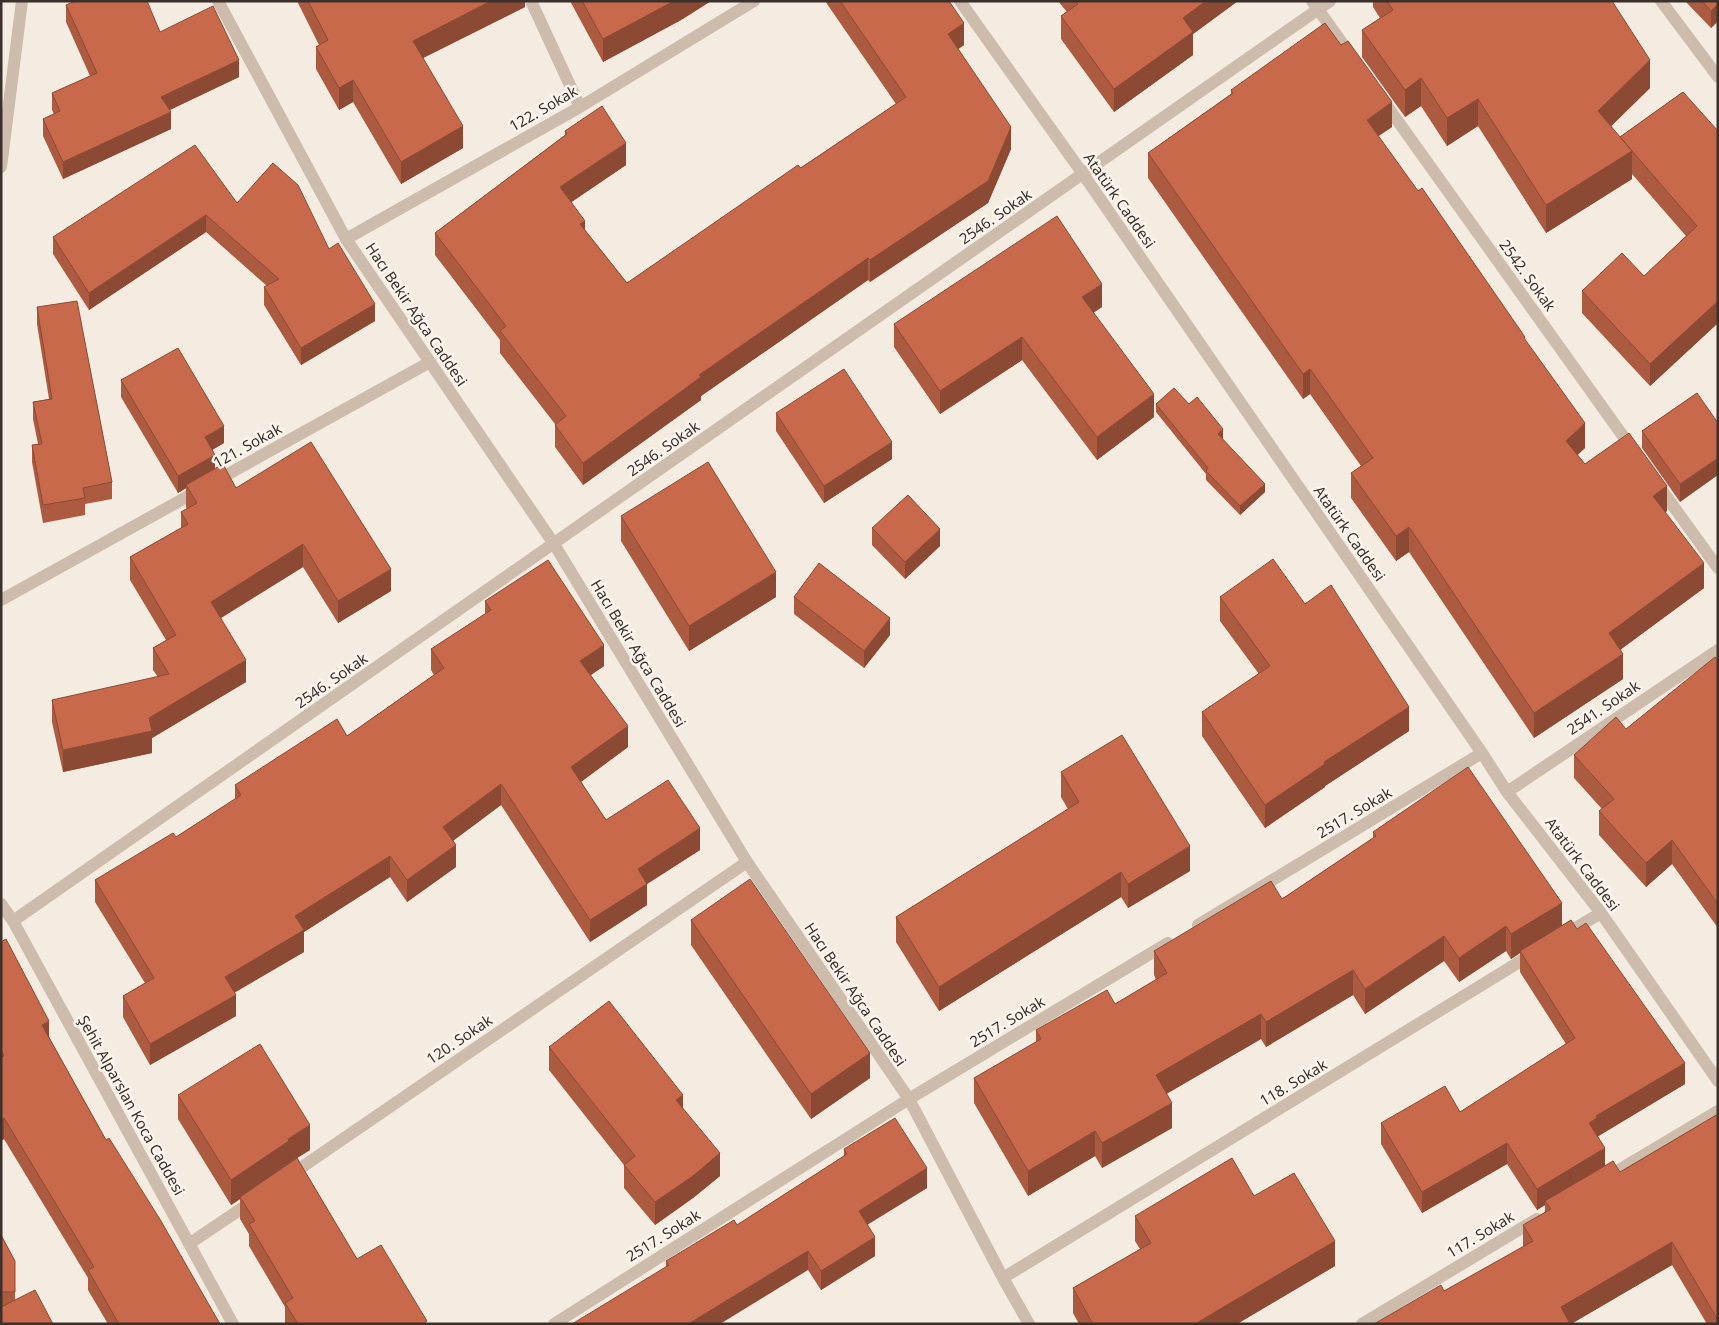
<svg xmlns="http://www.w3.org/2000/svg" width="1719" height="1325" font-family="'Noto Sans',sans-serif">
	<rect width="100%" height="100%" fill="#f4ebe1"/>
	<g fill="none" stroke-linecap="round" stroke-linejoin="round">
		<!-- minor -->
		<path stroke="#cdbbac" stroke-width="12" d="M 218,1 L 346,239 L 554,544 L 747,862 L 909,1099 L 1003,1278 L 1029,1324
			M 531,1 L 580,107
			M 960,1 L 1083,174 L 1482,753 L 1507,792 L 1601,913 L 1718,1081
			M 1312,1 L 1353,58
			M 1661,1 L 1718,77
			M 1382,99 L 1633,450
			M 1,167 L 22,1
			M 346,239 L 580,107 L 754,1
			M 1658,485 L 1718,568
			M 1,600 L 430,362
			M 1507,792 L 1718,650
			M 1,904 L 13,921 L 233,1324
			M 13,921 L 1330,1
			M 1198,925 L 1482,753
			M 1562,936 L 1601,913
			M 289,1176 L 747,862
			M 1604,1179 L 1718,1111
			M 189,1244 L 254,1200
			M 1003,1278 L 1534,953
			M 554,1324 L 909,1099 L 1168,943
			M 1362,1324 L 1537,1219"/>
	</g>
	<!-- wall -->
	<path fill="#ac5a40" d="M 297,1 L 525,1 L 525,7 L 423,58 L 463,148 L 401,184 L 353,102 L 339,110 L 316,69 L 316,47 L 319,45 Z
		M 570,1 L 711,1 L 681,20 L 603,62 Z
		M 825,1 L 949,1 L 964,45 L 958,49 L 1011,149 L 988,203 L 870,282 L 868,280 L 701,396 L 701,400 L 583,485 L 555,447 L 555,424 L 500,353 L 500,340 L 435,255 L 435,233 L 565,135 L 565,131 L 626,165 L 571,202 L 585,230 L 627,283 L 896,104 Z
		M 1058,1 L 1238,1 L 1193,34 L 1193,55 L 1114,112 L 1061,39 L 1061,16 L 1067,12 Z
		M 1373,1 L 1612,1 L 1650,88 L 1611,126 L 1620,137 L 1683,92 L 1718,323 L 1650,386 L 1582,313 L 1582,291 L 1644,276 L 1686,236 L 1632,174 L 1632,179 L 1546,233 L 1478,126 L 1447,146 L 1421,106 L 1405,117 L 1362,57 L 1362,30 L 1380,18 L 1373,7 Z
		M 1685,1 L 1718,1 L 1718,21 L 1711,28 Z
		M 66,5 L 160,32 L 239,77 L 170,110 L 171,129 L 63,179 L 43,136 L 43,119 L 54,114 L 52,110 L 52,93 L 90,76 L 66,22 Z
		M 1231,90 L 1392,127 L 1378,136 L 1525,341 L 1585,448 L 1577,455 L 1585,464 L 1667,511 L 1665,512 L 1704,588 L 1620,650 L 1623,679 L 1534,738 L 1409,552 L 1396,561 L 1351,498 L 1351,473 L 1361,466 L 1310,394 L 1303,399 L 1148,178 L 1148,153 L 1231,94 Z
		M 237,203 L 329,249 L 375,321 L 301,365 L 264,305 L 264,287 L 267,286 L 206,232 L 89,310 L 53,254 L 53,237 Z
		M 37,307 L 112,482 L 112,499 L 85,504 L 85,515 L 43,523 L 32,462 L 32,445 L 38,444 L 33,419 L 33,402 L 49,399 L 37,324 Z
		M 1102,307 L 1093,313 L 1154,417 L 1097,460 L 1022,360 L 940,414 L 894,347 L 894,324 Z
		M 121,380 L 224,443 L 212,450 L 215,469 L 236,488 L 391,591 L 338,623 L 303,567 L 221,618 L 246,682 L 152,738 L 152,753 L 63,772 L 52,722 L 52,700 L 158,677 L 153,670 L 153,648 L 166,640 L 130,580 L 130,557 L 181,528 L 181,512 L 187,509 L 186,507 L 186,488 L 178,493 L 121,397 Z
		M 1697,393 L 1680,502 L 1642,448 L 1642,431 Z
		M 1156,404 L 1223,438 L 1222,439 L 1265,492 L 1240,515 L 1206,480 L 1206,474 L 1156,412 Z
		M 776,413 L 892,459 L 824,503 L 776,431 Z
		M 621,516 L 776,597 L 689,651 L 621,541 Z
		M 872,528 L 940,546 L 905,579 L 872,545 Z
		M 794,597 L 890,635 L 864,668 L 794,614 Z
		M 1220,597 L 1305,604 L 1409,731 L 1325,786 L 1325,787 L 1265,828 L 1202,736 L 1202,712 L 1259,674 L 1220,621 Z
		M 485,601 L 604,666 L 591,675 L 628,747 L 581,782 L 606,820 L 700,850 L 647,884 L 647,905 L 590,942 L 501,805 L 453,841 L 456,867 L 407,902 L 390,877 L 304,932 L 304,952 L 234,993 L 236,1016 L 150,1065 L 123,1017 L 123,996 L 145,983 L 95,902 L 95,880 L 176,837 L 235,799 L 235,785 L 347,736 L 434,675 L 431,670 L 431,649 L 485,614 Z
		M 1718,661 L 1718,928 L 1672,864 L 1646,887 L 1599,835 L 1599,811 L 1602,809 L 1574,778 L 1574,755 L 1626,729 Z
		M 1061,772 L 1190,871 L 1128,908 L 1121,897 L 939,1011 L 896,942 L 896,917 L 1068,809 L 1061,797 Z
		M 1373,832 L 1562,926 L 1685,1084 L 1598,1136 L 1605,1166 L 1620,1172 L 1718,1114 L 1718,1324 L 1707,1324 L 1672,1265 L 1571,1324 L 1374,1324 L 1444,1291 L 1523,1247 L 1523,1225 L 1545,1212 L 1545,1205 L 1537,1210 L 1507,1164 L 1422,1213 L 1381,1144 L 1381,1123 L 1460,1112 L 1566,1044 L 1520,972 L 1520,953 L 1511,959 L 1506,951 L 1459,982 L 1444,961 L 1365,1014 L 1353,995 L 1266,1047 L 1261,1039 L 1166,1094 L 1172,1128 L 1102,1168 L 1095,1156 L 1028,1196 L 974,1103 L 974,1078 L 1036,1042 L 1036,1030 L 1115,1004 L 1156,980 L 1154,975 L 1154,951 L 1282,899 L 1373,838 Z
		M 691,920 L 870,1078 L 811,1119 L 691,945 Z
		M 1,942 L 49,1037 L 106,1140 L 220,1324 L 108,1324 L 88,1290 L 88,1278 L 4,1139 L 1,1141 Z
		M 549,1047 L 683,1108 L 720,1176 L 693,1198 L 655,1225 L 624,1188 L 624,1165 L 549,1070 Z
		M 178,1095 L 310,1150 L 297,1158 L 357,1259 L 427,1324 L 285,1324 L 285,1307 L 249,1246 L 249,1234 L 240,1219 L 240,1199 L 231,1205 L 178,1119 Z
		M 844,1149 L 927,1188 L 867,1224 L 875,1256 L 821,1290 L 808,1270 L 666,1267 L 666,1261 L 737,1225 L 844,1156 Z
		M 1254,1196 L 1335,1266 L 1237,1324 L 1079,1324 L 1073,1313 L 1073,1288 L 1140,1249 L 1135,1241 L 1135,1216 Z
		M 1,1235 L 15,1261 L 15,1300 L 1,1324 Z"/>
	<!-- shaded-wall -->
	<path fill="#8c4a34" d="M 491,1 L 525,1 L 525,7 L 413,63 L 413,41 Z
		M 674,1 L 711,1 L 681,20 L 603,62 L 603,39 Z
		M 1206,1 L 1238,1 L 1193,34 L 1193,55 L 1114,112 L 1114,89 L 1183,18 Z
		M 1718,4 L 1718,21 L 1711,28 L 1711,11 Z
		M 964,23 L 964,45 L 948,56 L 948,34 Z
		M 239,60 L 239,77 L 161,114 L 161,97 Z
		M 1650,60 L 1650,88 L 1598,139 L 1598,111 Z
		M 1421,78 L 1421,106 L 1405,117 L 1405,90 Z
		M 353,80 L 353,102 L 339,110 L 339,88 Z
		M 1478,99 L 1478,126 L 1447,146 L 1447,118 Z
		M 1392,102 L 1392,127 L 1367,144 L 1367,120 Z
		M 171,112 L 171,129 L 63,179 L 63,162 Z
		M 463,126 L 463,148 L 401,184 L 401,162 Z
		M 1011,127 L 1011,149 L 988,203 L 870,282 L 870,260 Z
		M 626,143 L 626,165 L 560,210 L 560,187 Z
		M 1632,151 L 1632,179 L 1546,233 L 1546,205 Z
		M 206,215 L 206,232 L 89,310 L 89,293 Z
		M 585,221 L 585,243 L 580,224 Z
		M 868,258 L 868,280 L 701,396 L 701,400 L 583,485 L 583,463 L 699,375 Z
		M 1102,284 L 1102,307 L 1082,320 L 1082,297 Z
		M 1718,301 L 1718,323 L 1650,386 L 1650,364 Z
		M 375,304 L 375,321 L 301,365 L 301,348 Z
		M 1022,337 L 1022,360 L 940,414 L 940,391 Z
		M 1310,369 L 1310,394 L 1303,399 L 1303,374 Z
		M 1154,394 L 1154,417 L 1097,460 L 1097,437 Z
		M 1585,423 L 1585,448 L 1566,466 L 1566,441 Z
		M 224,426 L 224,443 L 205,454 L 205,437 Z
		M 1223,429 L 1223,438 L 1218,442 L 1218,434 Z
		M 892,442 L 892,459 L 824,503 L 824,486 Z
		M 215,455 L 215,472 L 186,485 L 186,488 L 178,493 L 178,476 Z
		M 1718,458 L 1718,475 L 1680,502 L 1680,484 Z
		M 1265,484 L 1265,492 L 1240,515 L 1240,506 Z
		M 1667,486 L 1667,511 L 1653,520 L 1653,496 Z
		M 1409,527 L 1409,552 L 1396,561 L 1396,536 Z
		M 940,529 L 940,546 L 905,579 L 905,562 Z
		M 303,544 L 303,567 L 211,624 L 211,602 Z
		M 1704,563 L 1704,588 L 1609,658 L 1609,633 Z
		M 391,569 L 391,591 L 338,623 L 338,601 Z
		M 776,572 L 776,597 L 689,651 L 689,626 Z
		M 890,618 L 890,635 L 864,668 L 864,651 Z
		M 604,645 L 604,666 L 580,682 L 580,661 Z
		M 1623,654 L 1623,679 L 1534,738 L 1534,713 Z
		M 246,660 L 246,682 L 152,738 L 152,753 L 63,772 L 63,750 L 149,718 Z
		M 1409,707 L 1409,731 L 1325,786 L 1325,787 L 1265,828 L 1265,805 L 1324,762 Z
		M 628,726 L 628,747 L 571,789 L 571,767 Z
		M 501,784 L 501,805 L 443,848 L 443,827 Z
		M 700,828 L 700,850 L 647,884 L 647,905 L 590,942 L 590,920 L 638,869 Z
		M 1672,840 L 1672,864 L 1646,887 L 1646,863 Z
		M 456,845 L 456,867 L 407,902 L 407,880 Z
		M 1190,846 L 1190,871 L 1128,908 L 1128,884 Z
		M 390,856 L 390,877 L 304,932 L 304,952 L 225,998 L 225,977 L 295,916 Z
		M 1121,872 L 1121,897 L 939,1011 L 939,987 Z
		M 1562,903 L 1562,928 L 1520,951 L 1520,953 L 1511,959 L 1511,934 Z
		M 1506,926 L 1506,951 L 1459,982 L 1459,958 Z
		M 1444,936 L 1444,961 L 1365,1014 L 1365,989 Z
		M 1353,970 L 1353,995 L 1266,1047 L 1266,1022 Z
		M 236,995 L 236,1016 L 150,1065 L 150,1044 Z
		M 1261,1014 L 1261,1039 L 1156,1100 L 1156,1075 Z
		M 49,1021 L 49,1042 L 42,1025 Z
		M 870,1053 L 870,1078 L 811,1119 L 811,1094 Z
		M 1685,1063 L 1685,1084 L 1597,1137 L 1589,1123 L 1596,1116 Z
		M 683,1095 L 683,1117 L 676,1100 Z
		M 1172,1103 L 1172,1128 L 1102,1168 L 1102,1143 Z
		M 4,1118 L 4,1139 L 1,1141 L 1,1120 Z
		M 310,1125 L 310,1150 L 289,1163 L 240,1197 L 240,1199 L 231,1205 L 231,1180 L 288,1139 Z
		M 1095,1131 L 1095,1156 L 1028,1196 L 1028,1171 Z
		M 1507,1143 L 1507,1164 L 1422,1213 L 1422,1192 Z
		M 1605,1148 L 1605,1169 L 1545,1201 L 1545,1205 L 1537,1210 L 1537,1189 Z
		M 720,1153 L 720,1176 L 693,1198 L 655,1225 L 655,1202 Z
		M 927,1168 L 927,1188 L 859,1230 L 859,1211 Z
		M 875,1237 L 875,1256 L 821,1290 L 821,1271 Z
		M 1335,1241 L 1335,1266 L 1237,1324 L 1195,1324 Z
		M 1672,1242 L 1672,1265 L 1571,1324 L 1561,1324 L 1561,1307 Z
		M 808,1251 L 808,1270 L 720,1324 L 688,1324 Z"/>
	<!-- building -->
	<path fill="#c8694b" stroke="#8c4a34" d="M 75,1 L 147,1 L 160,32 L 213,6 L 239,60 L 161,97 L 171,112 L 63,162 L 43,119 L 60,111 L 52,93 L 97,73 L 66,5 Z
		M 308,1 L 491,1 L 413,41 L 463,126 L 401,162 L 353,80 L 339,88 L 316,47 L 328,40 Z
		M 582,1 L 674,1 L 603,39 Z
		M 840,1 L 949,1 L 964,23 L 948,34 L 1011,127 L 988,181 L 870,260 L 868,258 L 699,375 L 701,377 L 583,463 L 555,425 L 566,416 L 500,331 L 506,326 L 435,233 L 567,134 L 565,131 L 602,106 L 626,143 L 560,187 L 585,221 L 580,224 L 627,283 L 798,165 L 801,168 L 906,97 Z
		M 1075,1 L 1206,1 L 1183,18 L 1193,32 L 1114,89 L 1061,16 L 1078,4 Z
		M 1387,1 L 1612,1 L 1650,60 L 1598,111 L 1632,151 L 1546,205 L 1478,99 L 1447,118 L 1421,78 L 1405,90 L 1362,30 L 1393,10 Z
		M 1702,1 L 1718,1 L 1718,4 L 1711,11 Z
		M 1325,23 L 1341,45 L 1348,41 L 1392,102 L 1367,120 L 1418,191 L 1422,188 L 1525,337 L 1524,338 L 1585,423 L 1566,441 L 1585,464 L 1629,433 L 1667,486 L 1653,496 L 1704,563 L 1609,633 L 1623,654 L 1534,713 L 1409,527 L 1396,536 L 1351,473 L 1373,458 L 1310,369 L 1303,374 L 1148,153 L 1233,93 L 1231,90 Z
		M 1683,92 L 1718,131 L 1718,301 L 1650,364 L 1582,291 L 1622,253 L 1644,276 L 1697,226 L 1632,151 L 1620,137 Z
		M 195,145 L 237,203 L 273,163 L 298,185 L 329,249 L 338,243 L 375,304 L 301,348 L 264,287 L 279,279 L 206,215 L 89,293 L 53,237 Z
		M 1057,216 L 1102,284 L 1082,297 L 1154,394 L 1097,437 L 1022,337 L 940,391 L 894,324 Z
		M 77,301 L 112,482 L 83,488 L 85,498 L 43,505 L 32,445 L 42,444 L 33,402 L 52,399 L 37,307 Z
		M 178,348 L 224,426 L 205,437 L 215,455 L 178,476 L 121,380 Z
		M 844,369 L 892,442 L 824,486 L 776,413 Z
		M 1174,388 L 1189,404 L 1197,397 L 1223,429 L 1218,434 L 1265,484 L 1240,506 L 1206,471 L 1208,468 L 1156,404 Z
		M 1697,393 L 1718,423 L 1718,458 L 1680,484 L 1642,431 Z
		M 311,442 L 391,569 L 338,601 L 303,544 L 211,602 L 246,660 L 149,718 L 152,731 L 63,750 L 52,700 L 169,674 L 153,648 L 176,635 L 130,557 L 188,524 L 181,512 L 197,503 L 186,485 L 223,464 L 236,488 Z
		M 708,462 L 776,572 L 689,626 L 621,516 Z
		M 908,495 L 940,529 L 905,562 L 872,528 Z
		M 1273,559 L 1305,604 L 1331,585 L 1409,707 L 1324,762 L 1325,764 L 1265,805 L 1202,712 L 1270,666 L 1220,597 Z
		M 548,560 L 604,645 L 580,661 L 628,726 L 571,767 L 606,820 L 668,780 L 700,828 L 638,869 L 647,884 L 590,920 L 501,784 L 443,827 L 456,845 L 407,880 L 390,856 L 295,916 L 304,930 L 225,977 L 236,995 L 150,1044 L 123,996 L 154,978 L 95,880 L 173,833 L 176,837 L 241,795 L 235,785 L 337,719 L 347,736 L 444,668 L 431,649 L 491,610 L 485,601 Z
		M 819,563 L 890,618 L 864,651 L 794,597 Z
		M 1715,657 L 1718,661 L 1718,904 L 1672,840 L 1646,863 L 1599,811 L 1614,799 L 1574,755 L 1616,717 L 1626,729 Z
		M 1122,735 L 1190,846 L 1128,884 L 1121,872 L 939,987 L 896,917 L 1079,802 L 1061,772 Z
		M 1468,767 L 1562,903 L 1511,934 L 1506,926 L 1459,958 L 1444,936 L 1365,989 L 1353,970 L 1266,1022 L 1261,1014 L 1156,1075 L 1172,1103 L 1102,1143 L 1095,1131 L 1028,1171 L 974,1078 L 1041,1039 L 1036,1030 L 1107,990 L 1115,1004 L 1167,973 L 1154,951 L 1271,881 L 1282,899 L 1376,836 L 1373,832 Z
		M 750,879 L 870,1053 L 811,1094 L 691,920 Z
		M 1571,920 L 1577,929 L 1586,923 L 1685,1063 L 1596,1116 L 1597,1118 L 1589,1123 L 1605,1148 L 1537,1189 L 1507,1143 L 1422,1192 L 1381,1123 L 1445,1086 L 1460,1112 L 1575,1038 L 1520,951 Z
		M 6,939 L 49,1021 L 42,1025 L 106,1140 L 109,1138 L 161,1221 L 220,1324 L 119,1324 L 88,1270 L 94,1267 L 4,1118 L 1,1120 L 1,1057 L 4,1056 L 1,1050 L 1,942 Z
		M 609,1001 L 683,1095 L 676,1100 L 720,1153 L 693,1176 L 655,1202 L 624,1165 L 635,1156 L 549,1047 Z
		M 260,1044 L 310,1125 L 288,1139 L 289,1141 L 231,1180 L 178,1095 Z
		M 1718,1114 L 1718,1320 L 1672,1242 L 1561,1307 L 1570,1324 L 1374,1324 L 1441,1285 L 1444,1291 L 1533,1241 L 1523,1225 L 1551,1209 L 1545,1201 L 1613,1161 L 1620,1172 Z
		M 895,1118 L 927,1168 L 859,1211 L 875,1237 L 821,1271 L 808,1251 L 688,1324 L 572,1324 L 669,1265 L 666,1261 L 734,1220 L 737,1225 L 847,1154 L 844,1149 Z
		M 297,1158 L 357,1259 L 381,1245 L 427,1321 L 423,1324 L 298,1324 L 285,1303 L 293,1298 L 249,1224 L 255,1221 L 240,1197 Z
		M 1232,1158 L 1254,1196 L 1294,1173 L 1335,1241 L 1195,1324 L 1093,1324 L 1073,1288 L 1151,1243 L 1135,1216 Z
		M 1,1235 L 15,1261 L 15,1292 L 1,1292 Z
		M 35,1290 L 53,1324 L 1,1324 L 1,1307 Z"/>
	<g text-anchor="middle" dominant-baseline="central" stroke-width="5" stroke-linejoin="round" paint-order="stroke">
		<!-- street labels -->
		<g font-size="15" fill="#3b302b" stroke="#fbf5ee">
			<text transform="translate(543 108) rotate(-30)">122. Sokak</text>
			<text transform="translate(1120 200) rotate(55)">Atatürk Caddesi</text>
			<text transform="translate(995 216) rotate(-35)">2546. Sokak</text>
			<text transform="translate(1528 275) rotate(54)">2542. Sokak</text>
			<text transform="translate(417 314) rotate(56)">Hacı Bekir Ağca Caddesi</text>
			<text transform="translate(247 445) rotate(-29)">121. Sokak</text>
			<text transform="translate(663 448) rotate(-35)">2546. Sokak</text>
			<text transform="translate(1350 533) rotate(55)">Atatürk Caddesi</text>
			<text transform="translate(639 653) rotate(59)">Hacı Bekir Ağca Caddesi</text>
			<text transform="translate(331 680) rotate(-35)">2546. Sokak</text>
			<text transform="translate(1603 707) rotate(-34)">2541. Sokak</text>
			<text transform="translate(1354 812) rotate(-31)">2517. Sokak</text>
			<text transform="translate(1583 864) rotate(53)">Atatürk Caddesi</text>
			<text transform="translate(856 994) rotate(56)">Hacı Bekir Ağca Caddesi</text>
			<text transform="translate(1007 1021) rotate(-31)">2517. Sokak</text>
			<text transform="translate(459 1039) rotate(-34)">120. Sokak</text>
			<text transform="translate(1293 1082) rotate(-31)">118. Sokak</text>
			<text transform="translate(132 1105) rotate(61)">Şehit Alparslan Koca Caddesi</text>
			<text transform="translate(1480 1234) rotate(-31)">117. Sokak</text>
			<text transform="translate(663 1235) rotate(-32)">2517. Sokak</text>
		</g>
	</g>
	<!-- border -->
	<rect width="1719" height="1325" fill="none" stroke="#3b302b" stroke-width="5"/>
</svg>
